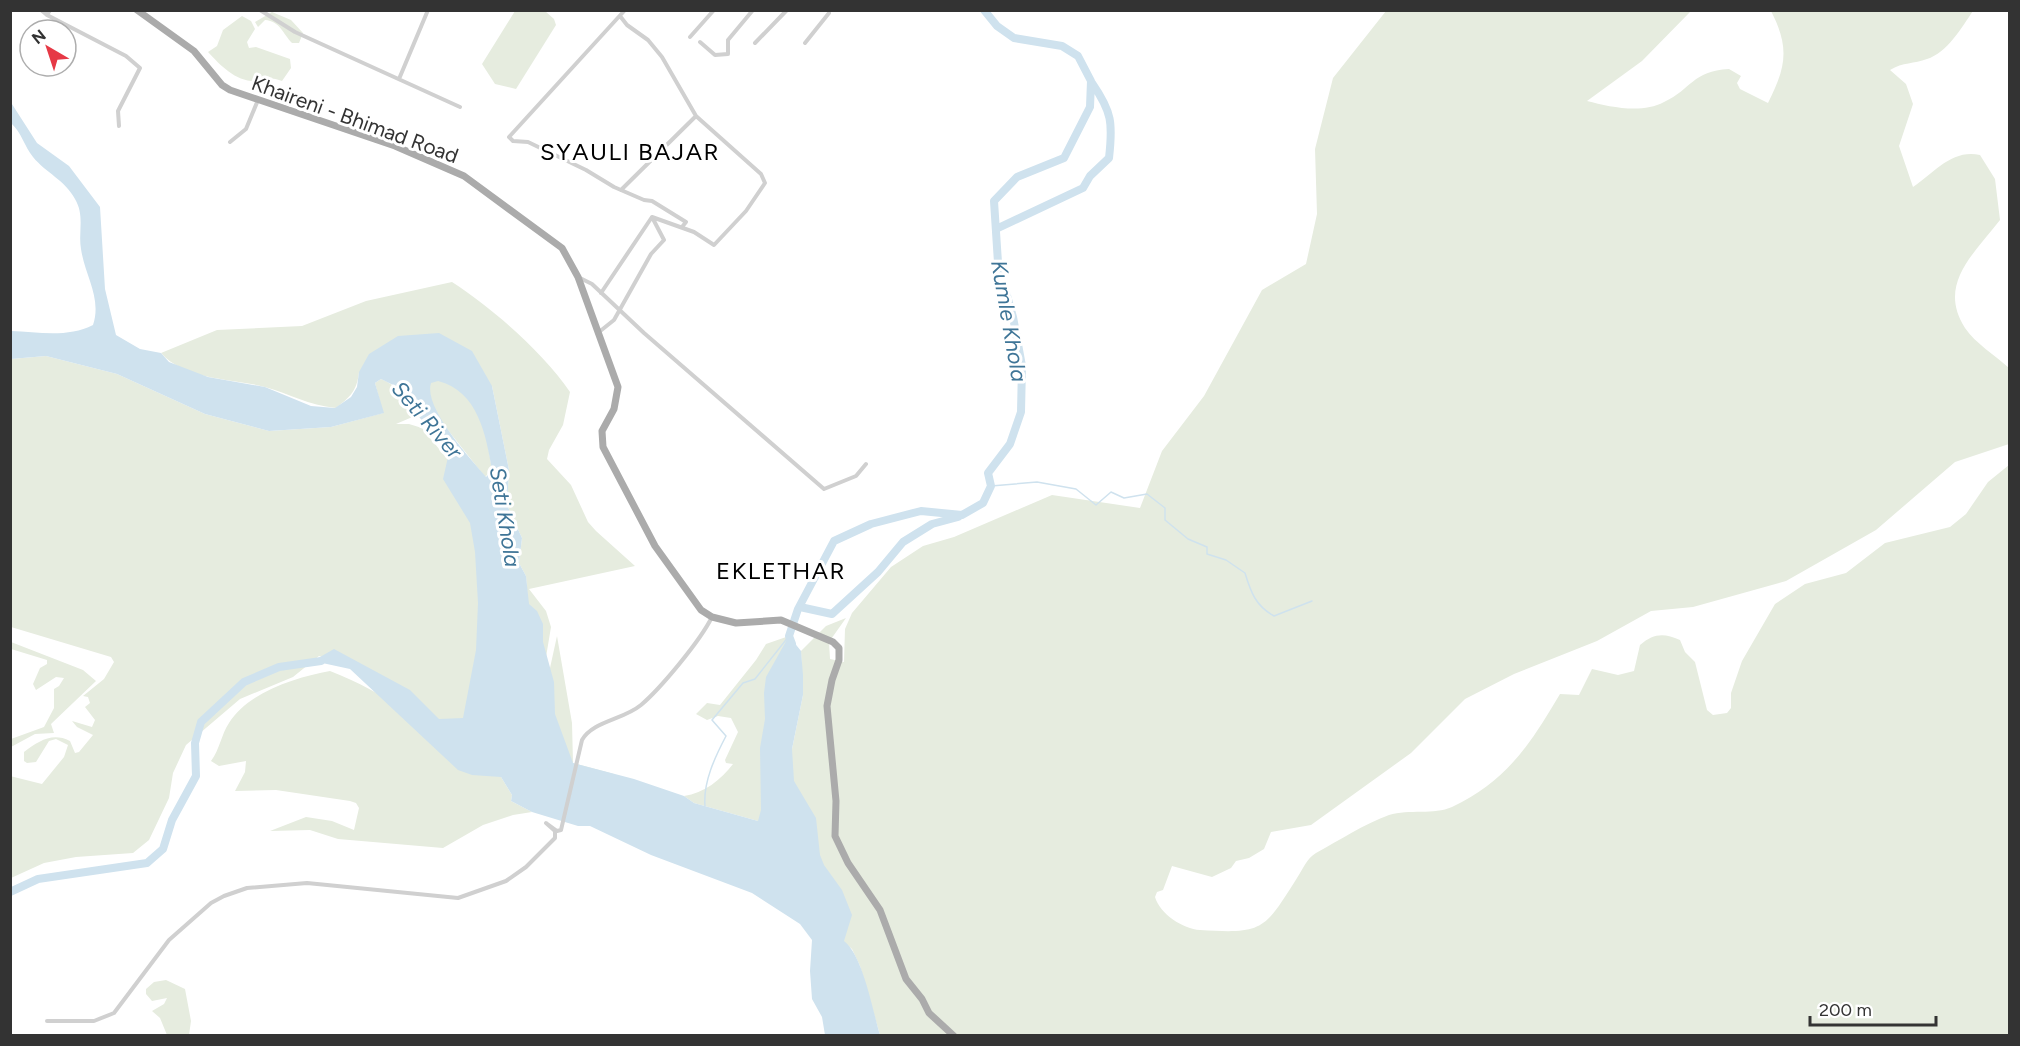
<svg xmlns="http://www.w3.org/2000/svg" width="2020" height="1046" font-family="Figtree,sans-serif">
	<rect width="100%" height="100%" fill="#fff"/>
	<!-- green -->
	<path fill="#e6ecdf" d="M 515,11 L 545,11 L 554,19 L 556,25 L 516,89 L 495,84 L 482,64 Z
		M 1386,11 L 1691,11 L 1642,61 L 1587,101 C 1610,107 1642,114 1664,102 C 1692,89 1692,71 1729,69 L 1741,76 L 1737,83 L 1740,89 L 1768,103 C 1786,67 1790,48 1771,11 L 1973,11 C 1962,27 1947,53 1927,59 C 1914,64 1903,62 1890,70 L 1906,84 L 1913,104 L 1899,146 L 1913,187 C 1935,172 1952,149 1980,155 L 1995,179 L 2000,220 C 1974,254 1937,284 1965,328 C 1975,343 1996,356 2009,368 L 2009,444 L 1955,462 L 1876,530 L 1786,581 L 1693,607 L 1651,611 L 1597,641 L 1514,674 L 1465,699 L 1411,753 L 1311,825 L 1271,832 L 1264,849 L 1249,858 L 1236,861 L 1231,868 L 1212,877 L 1172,866 L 1163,890 L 1157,892 L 1155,897 C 1160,914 1183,929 1200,930 C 1264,934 1264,930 1297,878 C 1303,869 1307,858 1316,853 C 1340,840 1364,824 1389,815 C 1409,809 1434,815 1452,807 C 1507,781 1531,743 1560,694 L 1579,695 L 1592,669 L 1618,675 L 1634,671 L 1640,645 C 1654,633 1664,633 1680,640 L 1685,652 L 1695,662 L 1707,710 L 1713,715 L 1727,713 L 1731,708 L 1731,693 L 1742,661 L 1775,604 L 1805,584 L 1846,573 L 1885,543 L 1950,527 L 1966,514 L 1988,482 L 2009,465 L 2009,1035 L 880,1035 L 860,966 L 852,949 L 838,937 L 772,816 L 792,767 L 792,749 L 803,695 L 801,651 L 826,626 L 846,618 L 829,642 L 830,659 L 844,662 L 845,629 L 852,613 L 891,567 L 923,546 L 954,537 L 1052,495 L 1140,508 L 1162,451 L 1204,396 L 1262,290 L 1306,264 L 1317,214 L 1315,149 L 1333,78 Z
		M 272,12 L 291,20 L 303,33 L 299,43 L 292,43 C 283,34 280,21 265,20 L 258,27 L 255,22 Z
		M 242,16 L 251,21 L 255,29 L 247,42 L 249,48 L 256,47 L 290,59 L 291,68 L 282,81 C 272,77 268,79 258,81 C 237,83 221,66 208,52 L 217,46 L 223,30 Z
		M 452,282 C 492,308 543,352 570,392 L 563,425 L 549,450 L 547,459 L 571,485 L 588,522 L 596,531 L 635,566 L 529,589 L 546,611 L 551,627 L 545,663 L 528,606 L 526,576 L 519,563 L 522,538 L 507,505 L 509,470 L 492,386 L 359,372 C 357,391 350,397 336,408 C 308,405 290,394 265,387 C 232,378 186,381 161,353 L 217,330 L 302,326 L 366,301 Z
		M 46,356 L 117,374 L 205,414 L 269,431 L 331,427 L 383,413 L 375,383 L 381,379 C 397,386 410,398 417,415 L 396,424 L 409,424 L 422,428 L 444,455 L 469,479 L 484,588 L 468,738 L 472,748 L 371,673 L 319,656 L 293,677 L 240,699 L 186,745 L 173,773 L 169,798 L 149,840 L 133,853 L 76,857 L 44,863 L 11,878 L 10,776 L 42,784 L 64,757 L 68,745 L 56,739 L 49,741 L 36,762 L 27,763 L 24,761 L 24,752 C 39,741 52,732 70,741 L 75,753 L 79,752 L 93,735 L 77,727 L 72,721 L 92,727 L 95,720 L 85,707 L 90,703 L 88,697 L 83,696 L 104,679 L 114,662 L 111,657 L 11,627 L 11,359 Z
		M 392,359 L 459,365 L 486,433 L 492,470 L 485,477 Z
		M 557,636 L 572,723 L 573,763 L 614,774 L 579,772 L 529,701 L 550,668 Z
		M 789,636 L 767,827 L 758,821 L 694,803 L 684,796 C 704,793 721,780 733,764 L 726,763 L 725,760 L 738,732 L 731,718 L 718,716 L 707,720 L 696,714 L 707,703 L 720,705 L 756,660 L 766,644 Z
		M 11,642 L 83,670 L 96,681 L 51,724 L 54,733 L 35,734 L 11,747 L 11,739 L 44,727 L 54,708 L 54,689 L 59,686 L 64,678 L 56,677 L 36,690 L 33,684 L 40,668 L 47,664 L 47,660 L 11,649 Z
		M 330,671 C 393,695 446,739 501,777 L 512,795 L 511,801 L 532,812 L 513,815 L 483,825 L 443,848 L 338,839 L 310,830 L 270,831 L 306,817 L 332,821 L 354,830 L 359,808 L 356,803 L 350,801 L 276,790 L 235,791 L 245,772 L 246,761 L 219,766 L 211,761 C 220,749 221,735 229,723 C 248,692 297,677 330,671 Z
		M 166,980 L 185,989 L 191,1021 L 189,1035 L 167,1035 L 160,1018 L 152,1011 L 164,1004 L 167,998 L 152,1001 L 146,994 L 146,989 L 154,982 Z"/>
	<!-- water -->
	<path fill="#cfe2ee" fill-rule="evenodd" d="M 10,101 L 37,143 L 69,166 L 100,207 L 105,289 L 116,335 L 140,349 L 161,353 L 169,362 L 208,377 L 265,387 L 311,406 L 335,408 L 351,397 L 357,387 L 359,372 L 369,354 L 398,336 L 439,333 L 472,351 L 492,386 L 509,470 L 507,505 L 522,538 L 519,563 L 526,576 L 529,604 L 537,611 L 543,624 L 543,642 L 554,682 L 555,714 L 573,763 L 634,779 L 684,796 L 694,803 L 758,821 L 761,810 L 760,748 L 765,719 L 764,693 L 766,677 L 789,636 L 801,651 L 803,675 L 803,695 L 792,749 L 794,781 L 816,818 L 820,855 L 824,865 L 842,890 L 852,915 L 844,941 C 863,955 873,1012 880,1035 L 825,1035 L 822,1017 L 812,999 L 810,971 L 812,940 L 800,924 L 752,893 L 651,855 L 590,826 L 578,826 L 532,812 L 511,801 L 512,795 L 501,777 L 472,775 L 458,770 L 350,669 L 313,661 L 334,649 L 410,690 L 439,719 L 463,718 L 476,650 L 478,603 L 475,552 L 470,523 L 443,479 L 448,457 L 439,438 L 417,415 L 404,395 L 393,385 L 381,379 L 375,383 L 384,413 L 331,427 L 269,431 L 205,414 L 117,374 L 46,356 L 11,359 L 11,331 C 38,332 68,338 93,325 C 102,298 85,276 81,249 C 78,232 85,216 75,199 C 65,180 46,173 33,157 C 24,146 22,133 11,123 ZM 438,381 C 478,391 486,435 492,470 L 486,477 C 470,458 423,407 431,383 Z"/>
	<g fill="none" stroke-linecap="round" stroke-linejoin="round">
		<!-- stream -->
		<path stroke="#cfe2ee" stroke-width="1.5" d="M 991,486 L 1037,482 L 1076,489 L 1096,505 L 1111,492 L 1124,498 L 1147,494 L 1165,508 L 1165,520 L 1188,539 L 1207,547 L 1207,554 L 1226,560 L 1245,573 C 1251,593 1256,606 1274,616 L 1312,601
			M 705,806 C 703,782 715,757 726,736 L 712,720 L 743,683 L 755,679 L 789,636"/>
		<!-- river -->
		<path stroke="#cfe2ee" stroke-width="8" d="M 996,229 L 1083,188 L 1090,176 L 1109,158 C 1113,123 1112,112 1092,83
			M 800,607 L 832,614 L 878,572 L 903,542 L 932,524 L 958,517
			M 792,644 L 789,636 L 798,609 L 834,541 L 871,524 L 921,511 L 962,515 L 983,503 L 991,486 L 988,473 L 1010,444 L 1021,412 L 1022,366 L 1013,317 L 1006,292 L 999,278 L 994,201 L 1017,177 L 1064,158 L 1090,107 L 1091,81 L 1078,56 L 1062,46 L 1014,38 L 997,26 L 984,10
			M 10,892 L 38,879 L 147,863 L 163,849 L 172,820 L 196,776 L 195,743 L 201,722 L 244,682 L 279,667 L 321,661"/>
		<!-- street -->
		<path stroke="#d0d0d0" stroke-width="4" d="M 41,10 L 47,15 L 50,10
			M 260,10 L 295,32 L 460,107
			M 625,10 L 509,137 L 513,141 L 528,142 L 586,170 L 614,187 L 644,200 L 652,201 L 686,222 L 682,227
			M 47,15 L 126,56 L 140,68 L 118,111 L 119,126
			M 690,37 L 714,10
			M 700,42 L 715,55 L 728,54 L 728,40 L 753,10
			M 755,43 L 787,10
			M 805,43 L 829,13
			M 399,79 L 428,10
			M 230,142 L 246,129 L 258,100
			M 621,190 L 696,116
			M 580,278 L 592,284 L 644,333 L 824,489 L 856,476 L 866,464
			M 601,293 L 652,217 L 694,232 L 714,245 L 746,211 L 765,183 L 761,174 L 696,116 L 662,57 L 648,40 L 627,25 L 620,16
			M 599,332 L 614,320 L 651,254 L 664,240 L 652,217
			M 47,1021 L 94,1021 L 114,1013 L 169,940 L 211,903 L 224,896 L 247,888 L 307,883 L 458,898 L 506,881 L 526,867 L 555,838 L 555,831 L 546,823 L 557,831 L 561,830 L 582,740 C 593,721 623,720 641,705 C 661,688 700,641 712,617"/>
		<!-- primary -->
		<path stroke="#ababab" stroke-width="7" d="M 137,10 L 194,51 L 222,85 L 230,90 L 395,146 L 464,176 L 562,248 L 578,277 L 618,387 L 614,409 L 602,431 L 603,447 L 655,546 L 701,610 L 712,617 L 736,623 L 781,620 L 833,642 L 839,648 L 839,660 L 832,680 L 827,706 L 836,801 L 835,836 L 848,863 L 880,910 L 906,979 L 922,999 L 929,1013 L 954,1036"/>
	</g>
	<g text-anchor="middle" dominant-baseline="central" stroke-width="6" stroke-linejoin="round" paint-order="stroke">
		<!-- street labels -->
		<g font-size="21" fill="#333" stroke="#fff">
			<text transform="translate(355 119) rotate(20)">Khaireni - Bhimad Road</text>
		</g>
		<!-- water labels -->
		<g font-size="22" font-style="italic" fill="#3f7597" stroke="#fff">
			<text transform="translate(1009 321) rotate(80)">Kumle Khola</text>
			<text transform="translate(427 420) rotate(49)">Seti River</text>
			<text transform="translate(505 517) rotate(81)">Seti Khola</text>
		</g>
		<!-- quarter labels -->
		<g font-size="24" letter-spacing="1.5" fill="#000" stroke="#fff">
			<text x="630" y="151">SYAULI BAJAR</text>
			<text x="781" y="570">EKLETHAR</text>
		</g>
	</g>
	<!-- border -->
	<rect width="2020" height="1046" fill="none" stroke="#333333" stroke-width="24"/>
	<!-- north arrow -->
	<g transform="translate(48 48) rotate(321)"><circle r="28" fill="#ffffff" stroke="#adadad" stroke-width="1.5"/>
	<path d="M0-4.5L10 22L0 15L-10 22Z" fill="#e63946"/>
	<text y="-9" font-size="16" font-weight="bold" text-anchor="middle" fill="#333333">N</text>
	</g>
	<!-- scale -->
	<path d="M1810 1016v9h126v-9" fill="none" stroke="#333333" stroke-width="3"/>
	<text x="1819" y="1016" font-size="18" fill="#333333" stroke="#ffffff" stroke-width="4.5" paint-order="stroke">200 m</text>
</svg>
